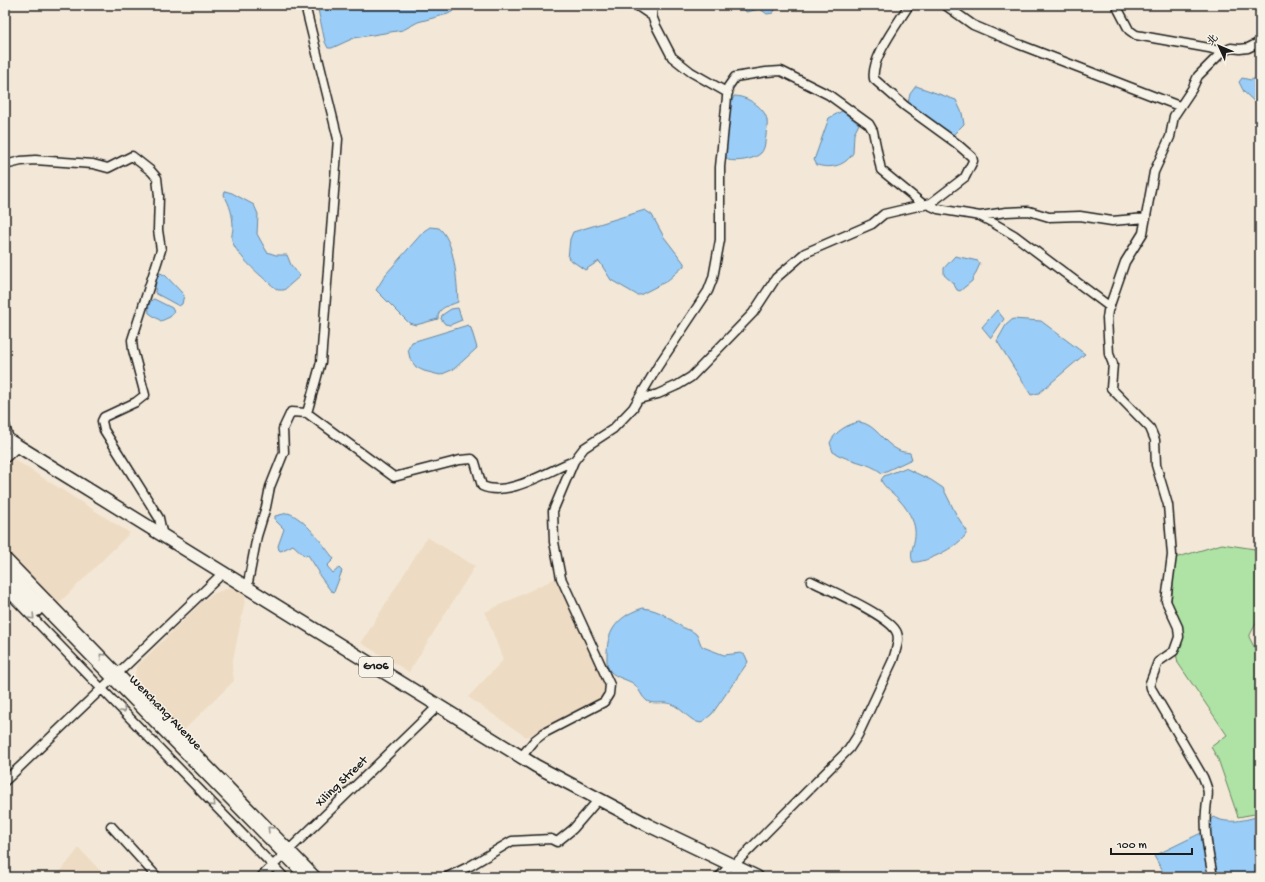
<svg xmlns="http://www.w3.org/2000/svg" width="1265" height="882" font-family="'Gochi Hand','LXGW WenKai TC',sans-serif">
	<rect width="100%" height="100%" fill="#f3e8d7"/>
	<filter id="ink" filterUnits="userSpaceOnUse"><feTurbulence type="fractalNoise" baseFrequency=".025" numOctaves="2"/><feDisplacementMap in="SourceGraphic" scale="8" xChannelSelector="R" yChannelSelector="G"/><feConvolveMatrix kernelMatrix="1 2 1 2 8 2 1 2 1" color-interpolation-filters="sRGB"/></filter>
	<g filter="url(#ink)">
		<!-- built -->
		<path fill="#eedbc3" d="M 12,458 L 130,533 L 57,605 L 5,553 L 5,465 Z
			M 427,537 L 475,566 L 409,672 L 361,643 Z
			M 556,578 L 609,688 L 605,698 L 526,737 L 468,697 L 503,660 L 485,612 Z
			M 237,585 L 247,591 L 232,665 L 234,681 L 181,733 L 136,684 L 135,674 L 137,666 L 203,601 L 215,593 Z
			M 79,848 L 106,877 L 56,877 Z"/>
		<!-- green -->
		<path fill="#afe3a5" stroke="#668060" d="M 1222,544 L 1255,549 L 1260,615 L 1249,637 L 1260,658 L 1260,813 L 1238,817 L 1218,759 L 1211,747 L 1227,735 L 1178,663 L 1176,653 L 1183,637 L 1181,624 L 1171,604 L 1175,558 Z"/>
		<!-- water -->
		<path fill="#9acdf7" stroke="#68869f" d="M 317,5 L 464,5 L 448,14 L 418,22 L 403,30 L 354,38 L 332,48 L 328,48 L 325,42 Z
			M 741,5 L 775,5 L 777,7 L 773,13 L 767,14 L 760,9 L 746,12 Z
			M 1260,76 L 1260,107 L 1244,92 L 1239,82 L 1242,78 L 1251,80 Z
			M 916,86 L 956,100 L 962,113 L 964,124 L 953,135 L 912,106 L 908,103 L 910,94 Z
			M 734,96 C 746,96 765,107 767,120 C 768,125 766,131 766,136 C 765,141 765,149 761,153 C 754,160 736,162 728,160 L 725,156 L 731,103 Z
			M 842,111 L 859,124 L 854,134 L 853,153 C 845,166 831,169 817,165 L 814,160 L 829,118 Z
			M 225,191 L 232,193 L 254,205 L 258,214 L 257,234 L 267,252 L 276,255 L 287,255 L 291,265 L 300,276 L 284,290 L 278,290 C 266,281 235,255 232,240 C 231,236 233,231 233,227 C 233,216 230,205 224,195 Z
			M 645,210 L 652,215 L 664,237 L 684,263 L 684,266 L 667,281 L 640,295 L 637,295 L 611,280 L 599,261 L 585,270 L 568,258 L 570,239 L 573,232 Z
			M 430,227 L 439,228 C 455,241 457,282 458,302 C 449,306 437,307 438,319 L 416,325 L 409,323 L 376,290 L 386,274 L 424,231 Z
			M 955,256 L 978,261 L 980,264 L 972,281 L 960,291 L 957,290 L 953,283 L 944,275 L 944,268 Z
			M 160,273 L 165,275 L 184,295 L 182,304 L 179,306 L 155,293 L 156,279 Z
			M 154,299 L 172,308 L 174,312 L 170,317 L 161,321 L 149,313 C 148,308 149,300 154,299 Z
			M 458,308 L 462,320 L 450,325 L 445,324 L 441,319 L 442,315 L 451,309 Z
			M 997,310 L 1004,319 L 991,338 L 982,327 Z
			M 1013,319 L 1041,321 L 1085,354 L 1039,393 L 1031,395 L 997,341 L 1006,325 Z
			M 468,325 L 471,328 L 477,348 L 454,369 L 440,375 L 424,371 L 416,367 L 410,359 L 408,349 L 412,342 Z
			M 859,422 C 876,424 883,443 898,450 C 901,452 906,452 910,453 L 912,459 L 882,473 C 867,461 849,462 833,452 L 830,443 C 834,432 848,424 859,422 Z
			M 905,468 L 931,480 L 943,488 L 957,516 L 967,531 C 966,543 925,564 913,562 C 907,550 921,539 912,519 C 909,513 905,506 900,501 C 895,494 884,488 881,480 L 884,476 Z
			M 288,513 C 305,518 324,546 334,559 L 327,566 L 333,573 L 339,568 L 342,571 L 334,592 L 331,591 L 319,575 L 319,572 L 308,555 L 305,556 L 293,545 L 281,551 L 279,550 L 278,546 L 284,529 L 275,520 L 275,516 Z
			M 643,608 C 663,611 666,617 682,627 C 687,630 692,630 696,634 C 700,638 699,644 703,647 L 724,655 L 741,653 L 745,655 L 748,662 L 712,714 L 701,723 C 690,722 681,707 671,704 C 663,701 654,705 647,701 C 641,697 640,689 634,684 C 627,679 616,678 610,671 C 606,666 607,660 607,653 C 607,629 620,615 643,608 Z
			M 1260,816 L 1260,877 L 1216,877 L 1209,822 L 1213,817 C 1229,825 1244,820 1260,816 Z
			M 1203,832 L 1204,834 L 1207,873 L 1185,877 L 1166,877 L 1154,856 Z"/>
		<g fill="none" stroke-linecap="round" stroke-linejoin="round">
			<!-- minor casing -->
			<g stroke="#1c1c1c" stroke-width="11">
				<path id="minor" d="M 305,5 L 338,139 L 321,362 L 307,413
					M 636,5 L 652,16
					M 653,5 L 652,16 L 656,26 L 672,57 L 691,72 L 728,93
					M 945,5 L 973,25 L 1018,44 L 1179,106
					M 1116,5 L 1129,30 L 1136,35 L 1209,48 L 1222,52
					M 5,165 L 21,161 L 35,160 L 93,164 L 108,168 L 132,156 L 151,171 L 157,178 L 159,196 L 158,230 L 161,250 L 132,340 L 133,350 L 145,395 L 136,402 L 104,417 L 102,421 L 104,430 L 159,518 L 163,537
					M 927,204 L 938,209 L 980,216 L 995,224 L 1014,235 L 1110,307
					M 980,216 L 1006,212 L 1029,211 L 1049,217 L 1080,216 L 1112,221 L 1146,218
					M 639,399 L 658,394 L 678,385 L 691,377 L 753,313 L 776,278 L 805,253 L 872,224 L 884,214 L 931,203 L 965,177 L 973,161 L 972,157 L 956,143 L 905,106 L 874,79 C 870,59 899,22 909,5
					M 5,425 L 9,440
					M 5,556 L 317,877
					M 247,588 L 257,536 L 266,507 L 270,487 L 284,452 L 283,429 L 291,412 L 307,413 L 394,477 L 460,460 L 472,459 L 475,462 L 482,486 C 509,498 549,470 574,461
					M 5,589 L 284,877
					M 521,757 L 535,740 L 544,733 L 604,702 L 609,694 L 610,685 L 561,578 L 554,542 L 553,511 L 574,461 L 584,448 L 613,429 L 633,408 L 658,366 L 708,291 L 713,278 L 720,240 L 720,167 L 728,87 L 735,77 L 766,72 L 781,71 L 829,95 L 869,124 L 873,131 L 881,170 L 924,205
					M 5,781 L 223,573
					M 111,826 L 157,877
					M 733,866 L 849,749 L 858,735 L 893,660 C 895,652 900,641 897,633 C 891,616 829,590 811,581
					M 261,877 L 439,705
					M 447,877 L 470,866 L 512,841 L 551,839 L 557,842 L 573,829 L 598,800
					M 719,877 L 731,865
					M 1213,877 C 1209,856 1204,832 1206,811 C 1207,793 1211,796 1203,777 L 1151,688 L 1150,683 L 1158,662 L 1174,651 L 1179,637 L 1178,627 L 1166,601 L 1172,555 L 1168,505 L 1156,465 L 1155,440 L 1150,428 L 1111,388 L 1113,364 L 1109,354 L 1107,318 L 1108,311 L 1125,262 L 1143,233 L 1154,172 L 1170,137 L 1174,116 L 1192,89 L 1198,76 L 1222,52 L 1231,48 L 1240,49 L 1248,48 L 1260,42"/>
			</g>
			<!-- major casing -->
			<g stroke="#1c1c1c" stroke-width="13">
				<path id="major" d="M 5,457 L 17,446
					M 5,568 L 306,877
					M 5,578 L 37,611"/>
			</g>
			<!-- highway casing -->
			<g stroke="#1c1c1c" stroke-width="15">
				<path id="highway" d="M 5,438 L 536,766 L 648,825 L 757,877"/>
			</g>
			<!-- minor -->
			<use href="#minor" stroke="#f7f3e8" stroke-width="8"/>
			<!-- major -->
			<use href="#major" stroke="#f7f3e8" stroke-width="10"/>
			<!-- highway -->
			<use href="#highway" stroke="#f7f3e8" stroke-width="12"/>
		</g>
		<!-- one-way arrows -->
		<defs><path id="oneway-chevron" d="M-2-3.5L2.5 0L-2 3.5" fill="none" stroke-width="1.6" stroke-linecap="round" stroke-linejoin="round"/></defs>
		<g stroke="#94928c">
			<use href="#oneway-chevron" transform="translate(32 617) rotate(46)"/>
			<use href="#oneway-chevron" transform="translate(102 656) rotate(-134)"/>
			<use href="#oneway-chevron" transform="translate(123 710) rotate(45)"/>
			<use href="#oneway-chevron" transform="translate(213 804) rotate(46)"/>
			<use href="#oneway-chevron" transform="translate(270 829) rotate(-135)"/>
		</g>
	</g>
	<g text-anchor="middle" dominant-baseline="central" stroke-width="3" stroke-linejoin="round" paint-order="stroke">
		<!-- shield labels -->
		<rect fill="#f7f3e8" stroke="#5e5c59" stroke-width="1" x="359" y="657" width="34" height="20" rx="3"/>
		<g font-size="12" font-weight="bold" fill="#1c1c1c">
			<text x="376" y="667">G106</text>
		</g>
		<!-- street labels -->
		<g font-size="13" fill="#1c1c1c" stroke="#f7f3e8">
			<text transform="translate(165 713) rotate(46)">Wenchang Avenue</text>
			<text transform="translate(342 782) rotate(-44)">Xiling Street</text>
		</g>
	</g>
	<!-- margin -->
	<rect width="1265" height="882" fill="none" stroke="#f7f3e8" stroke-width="20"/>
	<rect x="10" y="10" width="1245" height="862" fill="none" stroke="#1c1c1c" stroke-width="1.5" filter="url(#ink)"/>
	<!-- north arrow -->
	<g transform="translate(1219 46) rotate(314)" stroke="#f7f3e8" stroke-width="3" paint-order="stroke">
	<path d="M0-3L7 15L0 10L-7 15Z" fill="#1c1c1c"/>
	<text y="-6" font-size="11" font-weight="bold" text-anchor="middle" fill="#1c1c1c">北</text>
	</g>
	<!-- scale -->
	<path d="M1111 848v6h81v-6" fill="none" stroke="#1c1c1c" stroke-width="2"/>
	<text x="1117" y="848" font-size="12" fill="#1c1c1c" stroke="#f7f3e8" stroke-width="3" paint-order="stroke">100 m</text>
</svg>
